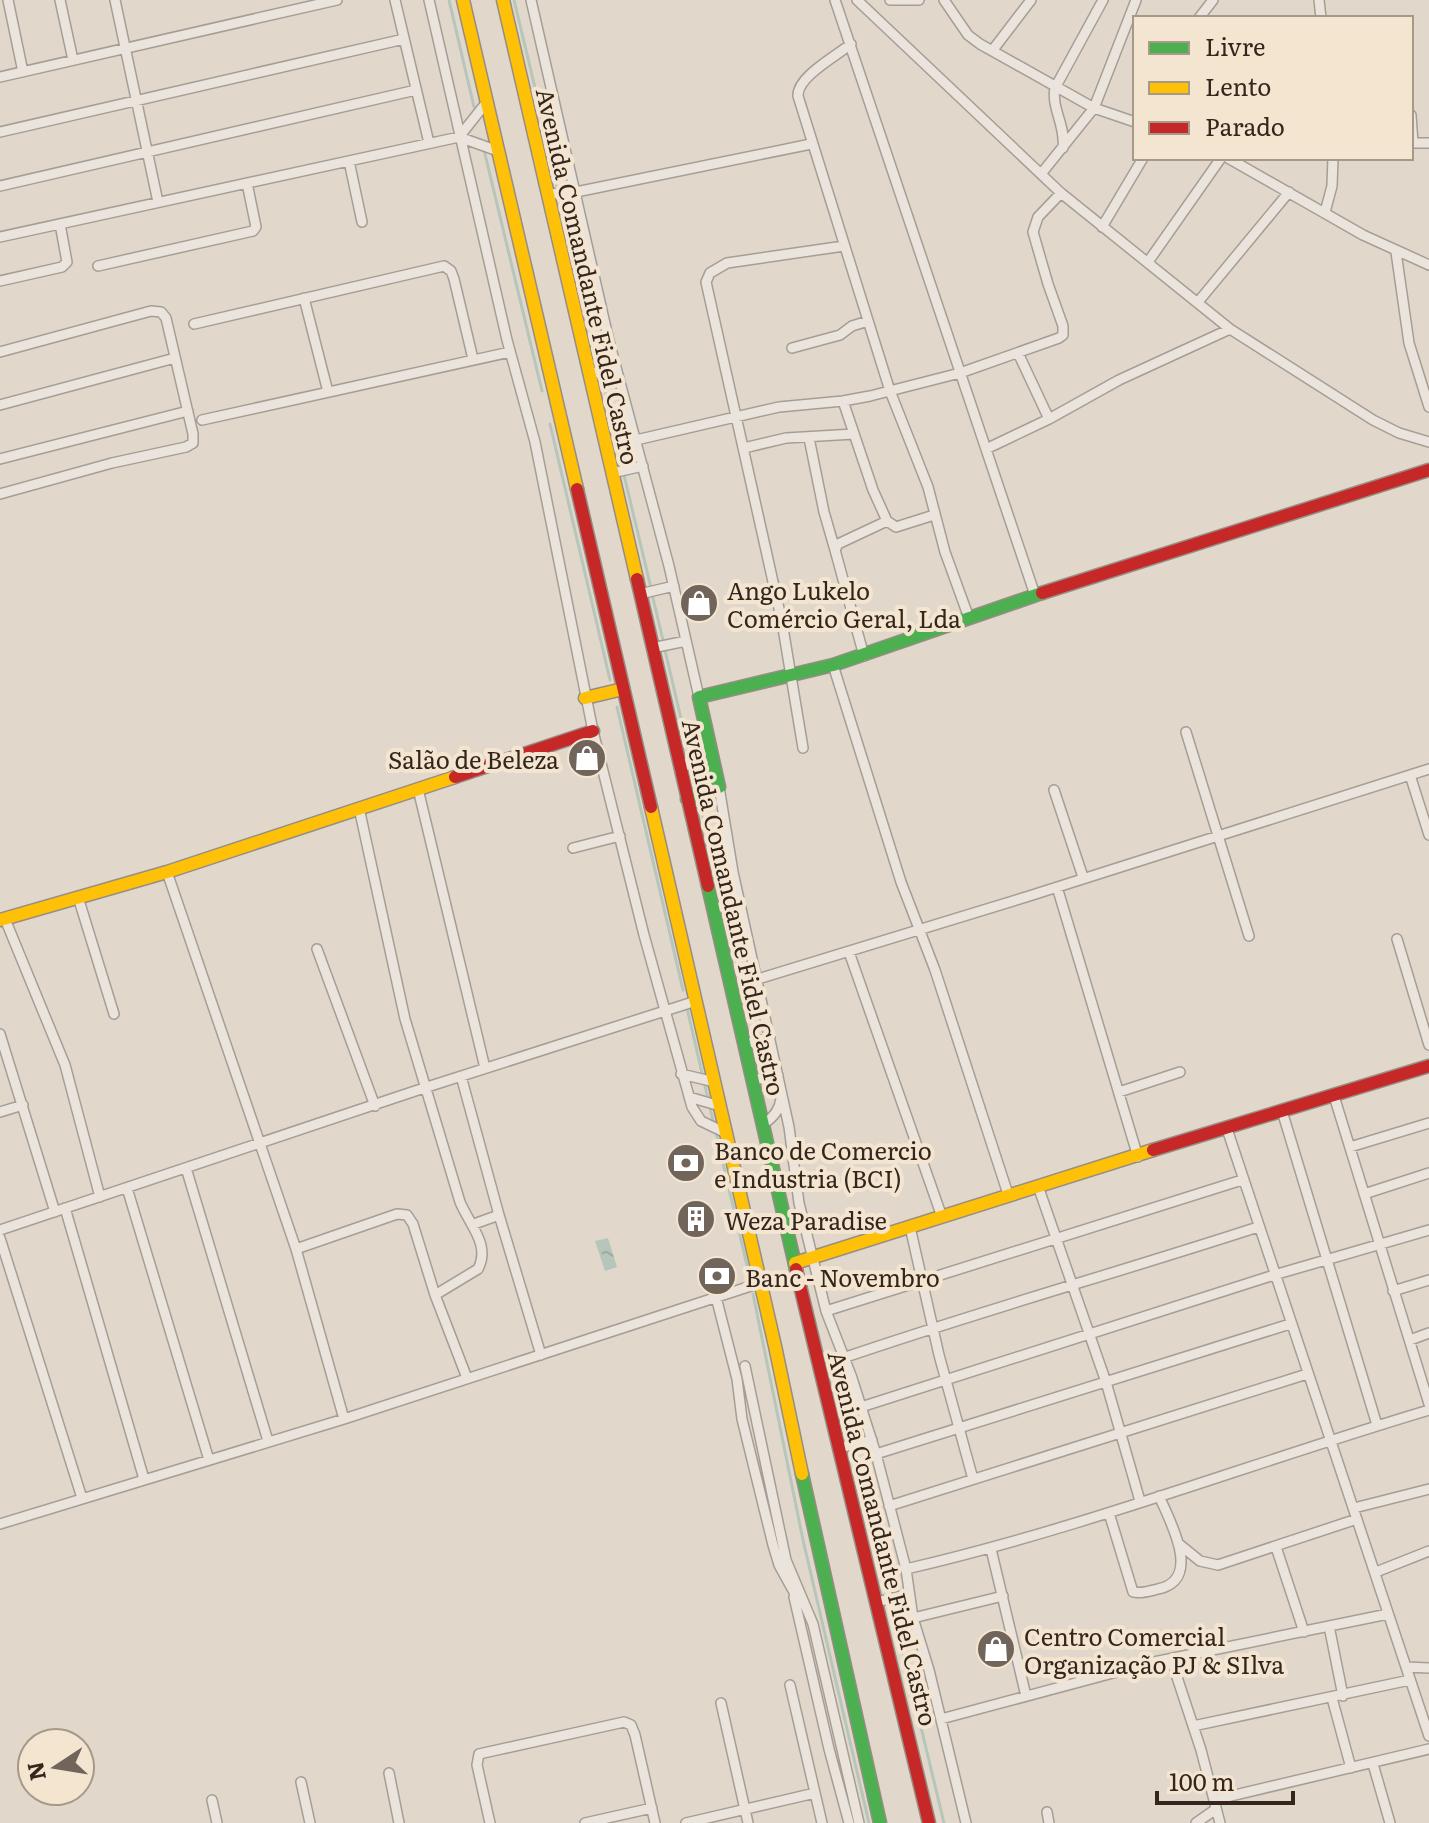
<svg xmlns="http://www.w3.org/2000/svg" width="1429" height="1823" font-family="Literata,serif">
	<defs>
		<pattern id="water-ripples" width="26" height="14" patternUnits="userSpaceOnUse" patternTransform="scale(2)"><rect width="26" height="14" fill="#b6c6ba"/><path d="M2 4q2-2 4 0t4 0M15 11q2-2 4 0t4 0" fill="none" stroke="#9daa9f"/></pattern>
	</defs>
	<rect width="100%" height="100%" fill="#e1d8cb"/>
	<!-- water -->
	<path fill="url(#water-ripples)" d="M 608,1238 L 617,1267 L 605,1271 L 595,1241 Z"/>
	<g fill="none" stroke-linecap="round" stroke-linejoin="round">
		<!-- stream -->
		<path stroke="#b6c6ba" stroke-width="3" d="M 449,0 L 474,107
			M 514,0 L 542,117
			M 545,131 L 557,186
			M 484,150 L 542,391
			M 560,199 L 599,365
			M 602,376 L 622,466
			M 550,424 L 610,680
			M 624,475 L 651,588
			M 652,594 L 663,640
			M 665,650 L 689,753
			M 617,707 L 683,990
			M 691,766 L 697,789
			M 700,802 L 722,898
			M 726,915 L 749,1018
			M 687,1008 L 714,1125
			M 716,1132 L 719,1145
			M 721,1155 L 750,1278
			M 753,1294 L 803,1540 L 869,1823
			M 836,1362 L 848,1420
			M 859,1470 L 883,1570
			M 895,1619 L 944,1823"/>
		<!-- street casing -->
		<g stroke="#a69e95" stroke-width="12">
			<path id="street" d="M 8,0 L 23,72
				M 60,0 L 73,60
				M 115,0 L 158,202
				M 395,0 L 429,143
				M 429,0 L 507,340 L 535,442 L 593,731 L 644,935 L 692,1107 L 701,1121 L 726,1133
				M 531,0 L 609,341 L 669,566 L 699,697
				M 835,0 L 1035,595
				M 857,0 L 1061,193 L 1230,329 L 1373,420 L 1399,433 L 1429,442
				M 890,0 L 919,0
				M 944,0 L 968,35 L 980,44 L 1094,108 L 1135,122
				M 1319,0 L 1321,18
				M 1199,18 L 1213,0
				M 851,44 C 836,56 797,77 798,96 L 890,391 L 928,487 L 945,552 L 969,618
				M 992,51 L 1031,0
				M 0,77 L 337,0
				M 1411,115 L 1413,143
				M 0,132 L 404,39
				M 459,137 L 486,103
				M 1411,143 L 1429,143
				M 1063,148 C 1066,126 1051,108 1055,88 L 1103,0
				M 1228,158 L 1363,235 L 1429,265
				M 349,161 L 362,222
				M 1041,174 L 1094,108 L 1136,0
				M 0,186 L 416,90
				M 548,194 L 576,192 L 811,144
				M 1325,212 L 1332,186 L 1333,158
				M 1102,227 L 1143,158
				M 0,237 L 459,137 L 498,151
				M 1396,252 L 1409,343 L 1429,407
				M 1148,262 L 1221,158
				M 98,266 L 253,231 L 256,227 L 247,183
				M 0,281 L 62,267 L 67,262 L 60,224
				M 304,298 L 328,392
				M 1198,302 L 1289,192
				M 194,324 L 444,266 L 451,271 L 454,279 L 473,359
				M 792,348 L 840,335 L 852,326 L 868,321
				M 0,352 L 151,311 L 161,312 L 166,318 L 193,434 L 193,443 L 186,447 L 112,463 L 0,494
				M 1018,353 L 1049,419
				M 589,374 L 615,368
				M 0,405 L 175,358
				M 202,420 L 510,352
				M 809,438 L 824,512 L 835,550 L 838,544 L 887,521 L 873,490 L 843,401
				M 636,440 L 779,407 L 843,401 L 870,396 L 960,373 L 1059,338 L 1063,335 L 1063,326 L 1048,284 L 1033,232 L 1038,217 L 1061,193
				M 744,448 L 786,438 L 854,434
				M 986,449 L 1049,419 L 1119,380 L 1230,329
				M 0,459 L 188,411
				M 612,473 L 643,466
				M 887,521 L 896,527 L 934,515
				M 835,550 L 864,656
				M 640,594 L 674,586
				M 652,648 L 686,641
				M 833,665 L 901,882 L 935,970 L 1008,1194
				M 1186,732 L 1249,936
				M 803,748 L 782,622 L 706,282 L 710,273 L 727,263 L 844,246
				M 680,771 L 709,740
				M 1410,775 L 1429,835
				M 719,787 L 733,872 L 789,1127 L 799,1203 L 826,1311 L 852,1378 L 876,1454 L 906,1569 L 913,1618 L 929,1670 L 966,1823
				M 418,789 L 485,1068
				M 1054,790 L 1083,877
				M 359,808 L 405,1019 L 460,1202 C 469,1224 491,1245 478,1269 L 435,1295
				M 573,848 L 620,836
				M 167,872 L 296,1249 L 344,1419
				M 1057,887 L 1138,1157
				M 78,897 L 114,1014
				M 713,909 L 739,902
				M 5,919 L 65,1065 L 100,1197
				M 1397,939 L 1429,1045
				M 317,949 L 375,1106
				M 849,952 L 942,1217
				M 758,979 L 1026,897 L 1429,769
				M 0,1034 L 55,1212
				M 744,1044 L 770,1038
				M 681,1074 L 715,1082
				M 461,1076 L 499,1215 L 541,1355
				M 753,1080 L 778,1075
				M 1119,1092 L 1180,1072
				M 1334,1096 L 1429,1404
				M 689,1097 L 720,1106
				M 1282,1111 L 1377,1425
				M 0,1112 L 23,1105
				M 763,1124 C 773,1118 780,1110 781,1098
				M 1227,1129 L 1429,1736
				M 1350,1147 L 1429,1123
				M 186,1168 L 268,1441
				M 1038,1186 L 1106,1382 L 1140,1501
				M 127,1188 L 209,1460
				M 1364,1194 L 1429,1173
				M 65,1208 L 144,1479
				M 474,1224 L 499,1215
				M 910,1227 L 939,1355 L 973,1479
				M 0,1230 L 424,1088 L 696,1001
				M 0,1238 L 82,1498
				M 296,1249 L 397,1214 L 407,1215 L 413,1224 L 435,1295 L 467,1378
				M 1393,1291 L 1429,1280
				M 716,1297 L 737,1379 L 742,1419 L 773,1545 L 779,1565 L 799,1601
				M 826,1311 L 1242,1180
				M 1410,1340 L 1429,1333
				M 843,1358 C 980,1311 1120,1272 1258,1227
				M 745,1366 L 786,1560 L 813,1624 L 859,1823
				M 861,1407 L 1274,1275 L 1429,1230
				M 840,1448 L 872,1440
				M 876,1454 L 1290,1324
				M 889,1506 L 1307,1374
				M 1354,1508 L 1429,1489
				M 1109,1513 L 1133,1592 C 1141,1594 1150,1591 1158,1589 C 1203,1580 1170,1521 1159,1496
				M 0,1524 L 344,1419 L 760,1283
				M 1179,1544 L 1200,1561 L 1218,1565 L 1357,1519
				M 1276,1547 L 1304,1632
				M 991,1549 L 1026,1696
				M 906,1569 C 1084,1528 1254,1462 1429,1410
				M 1376,1572 L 1429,1551
				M 794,1597 L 829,1749 L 849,1823
				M 877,1602 L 909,1594
				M 913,1618 L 1003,1596
				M 1329,1626 L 1343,1696
				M 1171,1659 L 1201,1750 L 1220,1823
				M 1406,1667 L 1429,1668
				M 790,1685 L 822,1823
				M 1332,1698 L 1351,1768
				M 721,1703 L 748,1823
				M 941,1719 L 1154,1662 L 1388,1614
				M 1193,1726 L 1410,1680
				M 1373,1764 L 1390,1823
				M 389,1773 L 399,1823
				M 301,1782 L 310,1823
				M 212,1800 L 217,1823
				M 1214,1800 L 1429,1749
				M 1047,1812 L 1049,1823
				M 490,1823 L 477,1765 L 479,1754 L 624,1722 L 631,1725 L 635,1735 L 655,1823
				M 585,1823 L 652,1808
				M 686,1823 L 815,1793
				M 1196,1823 L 1216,1809"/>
		</g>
		<!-- fast casing -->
		<g stroke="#968d84" stroke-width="15">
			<path id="fast" d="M 687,799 L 719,787 L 699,697 L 833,665 L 1042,593
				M 708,886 L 796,1269
				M 802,1474 L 880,1823"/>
		</g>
		<!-- slow casing -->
		<g stroke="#968d84" stroke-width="15">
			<path id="slow" d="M 463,0 L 577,489
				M 503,0 L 637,579
				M 585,698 L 623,689
				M 651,807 L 775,1346 L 802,1474
				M 0,920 L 167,872 L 455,777
				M 795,1263 L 1153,1150"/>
		</g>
		<!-- jam casing -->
		<g stroke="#968d84" stroke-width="15">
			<path id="jam" d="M 577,489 L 651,807
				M 637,579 L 708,886
				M 1042,593 L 1429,470
				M 455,777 L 593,731
				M 1153,1150 L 1429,1066
				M 796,1269 L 929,1823"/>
		</g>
		<!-- street -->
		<use href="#street" stroke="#eae4dc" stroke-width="9"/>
		<!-- fast -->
		<use href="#fast" stroke="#4caf50" stroke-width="12"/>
		<!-- slow -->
		<use href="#slow" stroke="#ffc107" stroke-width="12"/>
		<!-- jam -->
		<use href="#jam" stroke="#c62828" stroke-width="12"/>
	</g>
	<!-- icons -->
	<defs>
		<g id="shop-disc" transform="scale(2)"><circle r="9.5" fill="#71645a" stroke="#f3e5d0"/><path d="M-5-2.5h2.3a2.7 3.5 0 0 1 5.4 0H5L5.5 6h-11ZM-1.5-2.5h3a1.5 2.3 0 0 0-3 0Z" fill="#fff"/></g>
		<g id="bank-disc" transform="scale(2)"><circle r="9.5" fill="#71645a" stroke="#f3e5d0"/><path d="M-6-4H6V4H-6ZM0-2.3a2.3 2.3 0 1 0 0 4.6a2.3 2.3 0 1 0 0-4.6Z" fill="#fff"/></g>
		<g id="building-disc" transform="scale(2)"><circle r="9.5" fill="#71645a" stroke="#f3e5d0"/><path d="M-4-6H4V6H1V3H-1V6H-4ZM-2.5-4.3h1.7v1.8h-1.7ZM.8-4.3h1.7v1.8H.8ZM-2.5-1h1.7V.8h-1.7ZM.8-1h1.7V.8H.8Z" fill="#fff"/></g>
	</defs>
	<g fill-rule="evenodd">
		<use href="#shop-disc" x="699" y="603"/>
		<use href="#shop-disc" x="587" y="758"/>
		<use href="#bank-disc" x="686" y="1163"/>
		<use href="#building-disc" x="696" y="1219"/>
		<use href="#bank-disc" x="717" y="1276"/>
		<use href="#shop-disc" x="996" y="1649"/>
	</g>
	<g text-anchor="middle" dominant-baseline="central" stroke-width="8" stroke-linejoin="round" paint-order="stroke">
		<!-- street labels -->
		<g font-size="24" fill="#34261d" stroke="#f3e5d0">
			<text transform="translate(589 276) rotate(77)">Avenida Comandante Fidel Castro</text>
			<text transform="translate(735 907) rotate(77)">Avenida Comandante Fidel Castro</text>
			<text transform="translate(884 1538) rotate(76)">Avenida Comandante Fidel Castro</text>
		</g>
		<!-- poi labels -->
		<g font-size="24" fill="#34261d" stroke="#f3e5d0" text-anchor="start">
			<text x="727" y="589">Ango Lukelo<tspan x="727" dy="28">Comércio Geral, Lda</tspan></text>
			<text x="559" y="758" text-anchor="end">Salão de Beleza</text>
			<text x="714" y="1149">Banco de Comercio<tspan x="714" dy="28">e Industria (BCI)</tspan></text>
			<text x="724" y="1219">Weza Paradise</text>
			<text x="745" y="1276">Banc - Novembro</text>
			<text x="1024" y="1635">Centro Comercial<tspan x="1024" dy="28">Organização PJ &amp; SIlva</tspan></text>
		</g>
	</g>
	<!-- legend -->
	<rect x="1133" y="16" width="280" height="144" fill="#f3e5d0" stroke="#a79988" stroke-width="2"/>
	<rect x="1149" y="42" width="40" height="12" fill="#4caf50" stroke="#a79988" stroke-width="2"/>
	<text x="1205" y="56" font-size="24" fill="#34261d">Livre</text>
	<rect x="1149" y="82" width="40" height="12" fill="#ffc107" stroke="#a79988" stroke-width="2"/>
	<text x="1205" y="96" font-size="24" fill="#34261d">Lento</text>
	<rect x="1149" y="122" width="40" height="12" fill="#c62828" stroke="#a79988" stroke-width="2"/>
	<text x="1205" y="136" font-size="24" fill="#34261d">Parado</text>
	<!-- north arrow -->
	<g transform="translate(56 1767) rotate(258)"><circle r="38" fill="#f3e5d0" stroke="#a79988" stroke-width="2"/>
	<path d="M0-6L14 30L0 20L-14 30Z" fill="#71645a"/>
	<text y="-12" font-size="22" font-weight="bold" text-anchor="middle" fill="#34261d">N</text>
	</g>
	<!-- scale -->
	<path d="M1157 1791v12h136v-12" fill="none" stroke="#34261d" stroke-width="4"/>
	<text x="1169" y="1791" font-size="24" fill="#34261d" stroke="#f3e5d0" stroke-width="6" paint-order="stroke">100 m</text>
</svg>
